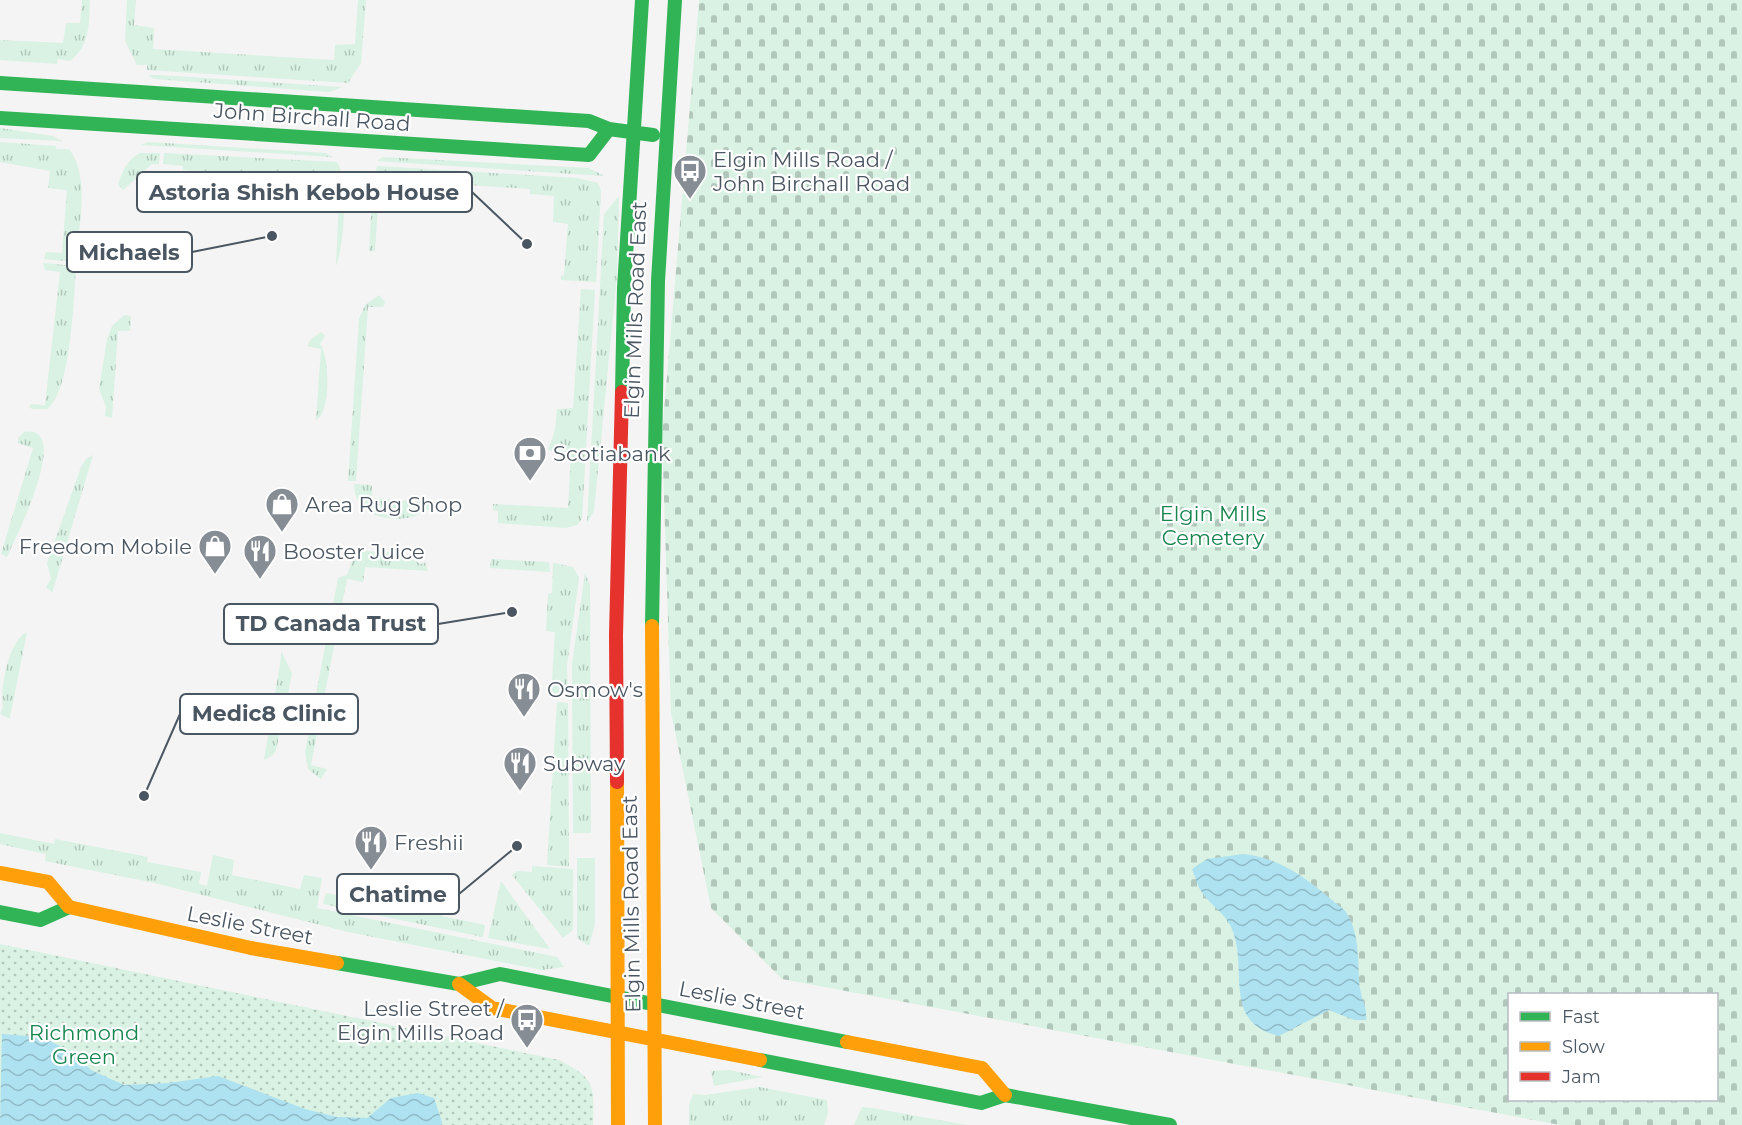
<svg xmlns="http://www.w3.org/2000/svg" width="1742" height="1125" font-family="Montserrat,sans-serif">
	<defs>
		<pattern id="grass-tufts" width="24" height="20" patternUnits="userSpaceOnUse" patternTransform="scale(1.5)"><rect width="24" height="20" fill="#d9f2e3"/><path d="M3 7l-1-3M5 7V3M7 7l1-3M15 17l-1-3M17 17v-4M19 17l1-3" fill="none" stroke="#b2c7bb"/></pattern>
		<pattern id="cemetery-stones" width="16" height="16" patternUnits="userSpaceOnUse" patternTransform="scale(1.5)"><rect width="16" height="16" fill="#d9f2e3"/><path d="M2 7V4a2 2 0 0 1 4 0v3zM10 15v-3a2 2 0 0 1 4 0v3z" fill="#b2c7bb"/></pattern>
		<pattern id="park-dots" width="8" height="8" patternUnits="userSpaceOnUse" patternTransform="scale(1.5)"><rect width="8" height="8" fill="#d9f2e3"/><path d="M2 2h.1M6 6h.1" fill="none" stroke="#b2c7bb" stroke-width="1.8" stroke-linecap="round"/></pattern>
		<pattern id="water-waves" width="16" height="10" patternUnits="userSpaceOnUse" patternTransform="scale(1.5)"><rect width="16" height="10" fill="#aee2f0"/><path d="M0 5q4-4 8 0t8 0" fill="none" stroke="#90bac6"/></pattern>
	</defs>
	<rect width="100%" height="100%" fill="#f4f4f4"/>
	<!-- grass -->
	<path fill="url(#grass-tufts)" d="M 82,0 L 90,0 C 89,23 90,46 70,61 L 58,59 L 57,64 L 0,60 L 0,40 L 63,43 L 66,23 L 80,23 Z
		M 127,0 L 136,0 L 134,25 L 154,28 L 153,49 L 334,60 L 335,45 L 355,44 L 358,0 L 366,0 L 361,63 L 348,83 L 147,70 L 147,65 L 137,65 L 125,41 Z
		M 148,75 L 159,75 L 342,87 L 330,92 L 154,79 Z
		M 0,128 L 53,136 L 62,141 L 0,138 Z
		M 0,142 L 56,146 L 56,149 L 69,149 C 91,178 78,227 76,262 L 44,259 L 46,252 L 62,253 L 67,190 L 48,188 L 50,171 L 0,162 Z
		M 148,142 L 326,153 L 332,157 L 141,145 Z
		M 140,153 L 160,153 L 159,164 L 152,164 L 123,190 L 118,184 C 123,170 127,160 140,153 Z
		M 164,153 L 337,162 C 349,179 344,247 336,266 L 340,175 L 268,171 L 267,176 L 183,170 L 183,166 L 163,164 Z
		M 383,157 L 589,168 L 604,176 L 377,161 Z
		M 377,166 L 577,178 L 598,183 L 601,191 L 596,282 L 561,280 L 561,276 L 564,275 L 568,224 L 553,222 L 554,196 L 530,194 L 530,189 L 390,180 L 379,190 L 375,251 L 369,251 L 373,184 Z
		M 619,196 L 617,276 L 594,511 L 587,523 L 604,214 Z
		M 43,263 L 76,266 C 74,296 71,393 47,409 L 32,409 L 29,407 L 31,404 L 45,405 L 60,272 L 45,270 Z
		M 581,289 L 595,290 L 582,519 L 577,525 L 566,528 L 498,523 L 498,511 L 493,510 L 493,504 L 568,508 L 571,454 L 548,450 L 555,430 L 557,409 L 573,408 Z
		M 379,295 L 385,302 L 383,307 L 368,307 L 356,481 L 348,481 L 359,319 L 365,305 Z
		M 124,315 L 131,316 L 130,331 L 118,331 L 112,418 L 105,416 L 106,407 L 99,389 L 107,339 L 112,326 Z
		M 321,332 L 325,336 L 320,344 C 330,356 331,413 316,420 L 321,349 L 307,346 L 311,339 Z
		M 24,432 C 74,424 14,540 7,557 L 1,554 L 33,448 L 18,443 L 18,438 Z
		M 93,455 L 53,590 L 53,593 L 46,587 L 51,579 L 47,563 L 81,467 L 86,459 Z
		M 354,484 L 372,485 L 372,498 L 434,503 L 434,508 C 426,508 420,515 412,517 C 386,523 354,514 354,484 Z
		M 366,551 L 400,553 L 421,564 L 425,562 L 428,571 L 365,567 L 363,582 L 347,579 L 311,765 L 327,769 L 321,779 L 308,769 L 305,752 L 338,578 L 347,575 L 354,556 Z
		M 491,559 L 549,562 L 550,572 L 490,568 Z
		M 553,563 L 573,567 L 579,578 L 567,666 L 568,697 L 551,696 L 555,632 L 546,631 L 548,594 L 552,593 Z
		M 585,573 L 590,585 L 591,833 L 573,833 L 572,664 Z
		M 27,632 L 10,717 L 10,719 L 0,714 L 3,707 C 0,688 8,641 27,632 Z
		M 282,652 L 292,674 L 276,750 L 273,755 L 264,760 Z
		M 557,702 L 568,703 L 569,867 L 547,865 Z
		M 0,833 L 54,844 L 55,839 L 148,857 L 147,862 L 201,872 L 199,884 L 207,886 L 213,855 L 234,860 L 232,875 L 300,889 L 304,875 L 322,878 L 317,908 L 557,957 L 564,967 L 542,970 L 348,932 L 155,883 L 45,861 L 46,854 L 0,844 Z
		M 577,858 L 595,858 L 595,924 L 589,946 L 577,938 Z
		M 532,866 L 573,869 L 573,930 L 563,938 L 512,875 L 517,871 L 532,872 Z
		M 501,881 L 550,949 L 488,938 Z
		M 326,893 L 442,914 L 442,916 L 485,925 L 483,937 L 323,904 Z
		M 729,1070 L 763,1077 L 714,1086 L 711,1071 Z
		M 760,1087 L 827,1100 L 828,1113 L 824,1125 L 689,1125 L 689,1105 L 693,1094 L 705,1095 Z
		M 862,1107 L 872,1108 L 967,1125 L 854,1125 Z"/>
	<!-- cemetery -->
	<path fill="url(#cemetery-stones)" fill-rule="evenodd" d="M 699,0 L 1742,0 L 1742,1125 L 1560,1125 L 782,979 L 711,908 L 671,712 L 662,435 ZM 1510,994 L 1716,994 L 1716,1100 L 1510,1100 Z"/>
	<!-- park -->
	<path fill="url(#park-dots)" d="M 0,944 L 559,1060 C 596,1079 594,1085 593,1125 L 0,1125 Z"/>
	<!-- water -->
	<path fill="url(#water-waves)" d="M 1243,854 C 1278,857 1306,878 1332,900 C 1336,904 1343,908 1346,912 C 1361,935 1357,964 1360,989 C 1362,1001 1367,1006 1366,1020 L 1354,1020 L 1329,1010 L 1279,1036 C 1220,1022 1250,968 1231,927 C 1225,913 1209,904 1201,891 C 1197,885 1195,876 1192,869 L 1207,859 Z
		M 2,1034 L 42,1037 L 68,1050 L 91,1070 L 124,1085 L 168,1083 L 218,1076 L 305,1109 L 337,1117 L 367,1118 L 391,1098 L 418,1093 L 434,1098 L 442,1122 L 441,1125 L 0,1125 Z"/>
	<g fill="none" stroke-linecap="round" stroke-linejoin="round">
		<!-- fast -->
		<path stroke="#30b455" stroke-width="14" d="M 0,83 L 589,121 L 609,129 L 653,135
			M 0,118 L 589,155 L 609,129
			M 622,392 L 624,288 L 642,0
			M 652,626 L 658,281 L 675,0
			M 0,912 L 40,920 L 69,907
			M 337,963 L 459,984 L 500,974 L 847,1042
			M 760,1060 L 981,1103 L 1005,1095 L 1170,1125"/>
		<!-- slow -->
		<path stroke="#ff9f0a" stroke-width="14" d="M 652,626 L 655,1125
			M 617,782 L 618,1125
			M 0,873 L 48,882 L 69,907 L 251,948 L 337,963
			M 459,984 L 492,1008 L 760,1060
			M 847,1042 L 982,1068 L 1005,1095"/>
		<!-- jam -->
		<path stroke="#e5322d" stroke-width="14" d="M 617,782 L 616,635 L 622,392"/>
	</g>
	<!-- icons -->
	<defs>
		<g id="bus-pin" transform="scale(1.725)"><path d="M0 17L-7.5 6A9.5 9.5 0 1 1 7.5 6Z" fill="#868d94" stroke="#fff"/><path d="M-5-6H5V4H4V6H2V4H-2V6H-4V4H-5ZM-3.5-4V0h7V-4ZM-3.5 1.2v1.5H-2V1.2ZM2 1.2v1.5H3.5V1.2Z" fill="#fff"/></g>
		<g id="bank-pin" transform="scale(1.725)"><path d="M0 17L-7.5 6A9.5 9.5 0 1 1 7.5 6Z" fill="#868d94" stroke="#fff"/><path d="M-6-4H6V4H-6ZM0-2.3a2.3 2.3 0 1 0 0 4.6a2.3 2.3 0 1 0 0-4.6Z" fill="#fff"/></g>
		<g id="shop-pin" transform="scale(1.725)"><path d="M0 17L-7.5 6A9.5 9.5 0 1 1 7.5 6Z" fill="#868d94" stroke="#fff"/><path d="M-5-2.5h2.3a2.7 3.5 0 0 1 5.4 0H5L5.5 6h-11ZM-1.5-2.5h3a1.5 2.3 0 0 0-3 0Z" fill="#fff"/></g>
		<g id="restaurant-pin" transform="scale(1.725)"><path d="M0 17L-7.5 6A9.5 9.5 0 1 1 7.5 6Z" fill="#868d94" stroke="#fff"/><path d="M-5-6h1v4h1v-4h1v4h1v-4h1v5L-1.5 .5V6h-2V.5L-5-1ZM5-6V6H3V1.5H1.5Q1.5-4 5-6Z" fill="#fff"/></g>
	</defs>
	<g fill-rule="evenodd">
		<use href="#bus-pin" x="690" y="171"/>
		<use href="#bank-pin" x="530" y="453"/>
		<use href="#shop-pin" x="282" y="504"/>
		<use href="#shop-pin" x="215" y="546"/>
		<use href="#restaurant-pin" x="260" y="551"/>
		<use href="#restaurant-pin" x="524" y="689"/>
		<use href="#restaurant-pin" x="520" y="763"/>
		<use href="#restaurant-pin" x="371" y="842"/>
		<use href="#bus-pin" x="527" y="1020"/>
	</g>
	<g text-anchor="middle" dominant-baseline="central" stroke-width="4.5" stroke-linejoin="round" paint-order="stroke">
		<!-- street labels -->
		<g font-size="21" fill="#4a5661" stroke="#fff">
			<text transform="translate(312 117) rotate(4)">John Birchall Road</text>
			<text transform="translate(635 310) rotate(-88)">Elgin Mills Road East</text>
			<text transform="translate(631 904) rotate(-91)">Elgin Mills Road East</text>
			<text transform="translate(250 925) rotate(11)">Leslie Street</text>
			<text transform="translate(742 1000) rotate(11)">Leslie Street</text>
		</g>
		<!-- poi labels -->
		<g font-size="21" fill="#4a5661" stroke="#fff" text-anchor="start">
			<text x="713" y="159">Elgin Mills Road /<tspan x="713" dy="24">John Birchall Road</tspan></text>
			<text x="553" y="453">Scotiabank</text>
			<text x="305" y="504">Area Rug Shop</text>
			<text x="192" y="546" text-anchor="end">Freedom Mobile</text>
			<text x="283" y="551">Booster Juice</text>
			<text x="547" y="689">Osmow's</text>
			<text x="543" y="763">Subway</text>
			<text x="394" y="842">Freshii</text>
			<text x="504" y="1008" text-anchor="end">Leslie Street /<tspan x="504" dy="24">Elgin Mills Road</tspan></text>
		</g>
		<!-- park labels -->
		<g font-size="21" fill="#17864f" stroke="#fff">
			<text x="1213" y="513">Elgin Mills<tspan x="1213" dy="24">Cemetery</tspan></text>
			<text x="84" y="1032">Richmond<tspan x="84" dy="24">Green</tspan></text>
		</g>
	</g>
	<!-- callouts -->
	<path fill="none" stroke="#4a5661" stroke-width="2" d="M527 244L472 192M272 236L192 252M512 612L438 624M144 796L180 714M517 846L459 894"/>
	<g fill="#4a5661" stroke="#fff" stroke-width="2">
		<circle cx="527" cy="244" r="6"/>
		<circle cx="272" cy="236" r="6"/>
		<circle cx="512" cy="612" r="6"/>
		<circle cx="144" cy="796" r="6"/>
		<circle cx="517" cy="846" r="6"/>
	</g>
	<g fill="#fff" stroke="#4a5661" stroke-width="2">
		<rect x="137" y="172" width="335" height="40" rx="6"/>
		<rect x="67" y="232" width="125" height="40" rx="6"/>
		<rect x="224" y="604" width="214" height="40" rx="6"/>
		<rect x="180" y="694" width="178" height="40" rx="6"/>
		<rect x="337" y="874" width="122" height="40" rx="6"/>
	</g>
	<g font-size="22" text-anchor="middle" font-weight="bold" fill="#4a5661">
		<text x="304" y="200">Astoria Shish Kebob House</text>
		<text x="129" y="260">Michaels</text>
		<text x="331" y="631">TD Canada Trust</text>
		<text x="269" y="721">Medic8 Clinic</text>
		<text x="398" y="902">Chatime</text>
	</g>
	<!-- legend -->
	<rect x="1508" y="993" width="210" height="108" fill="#ffffff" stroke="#b7bbc0" stroke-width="1.5"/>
	<rect x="1520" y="1012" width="30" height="9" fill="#30b455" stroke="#b7bbc0" stroke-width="1.5"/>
	<text x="1562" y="1023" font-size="18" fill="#4a5661">Fast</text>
	<rect x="1520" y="1042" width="30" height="9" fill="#ff9f0a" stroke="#b7bbc0" stroke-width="1.5"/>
	<text x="1562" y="1053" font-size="18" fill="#4a5661">Slow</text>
	<rect x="1520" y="1072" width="30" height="9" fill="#e5322d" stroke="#b7bbc0" stroke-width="1.5"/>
	<text x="1562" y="1083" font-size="18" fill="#4a5661">Jam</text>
</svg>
